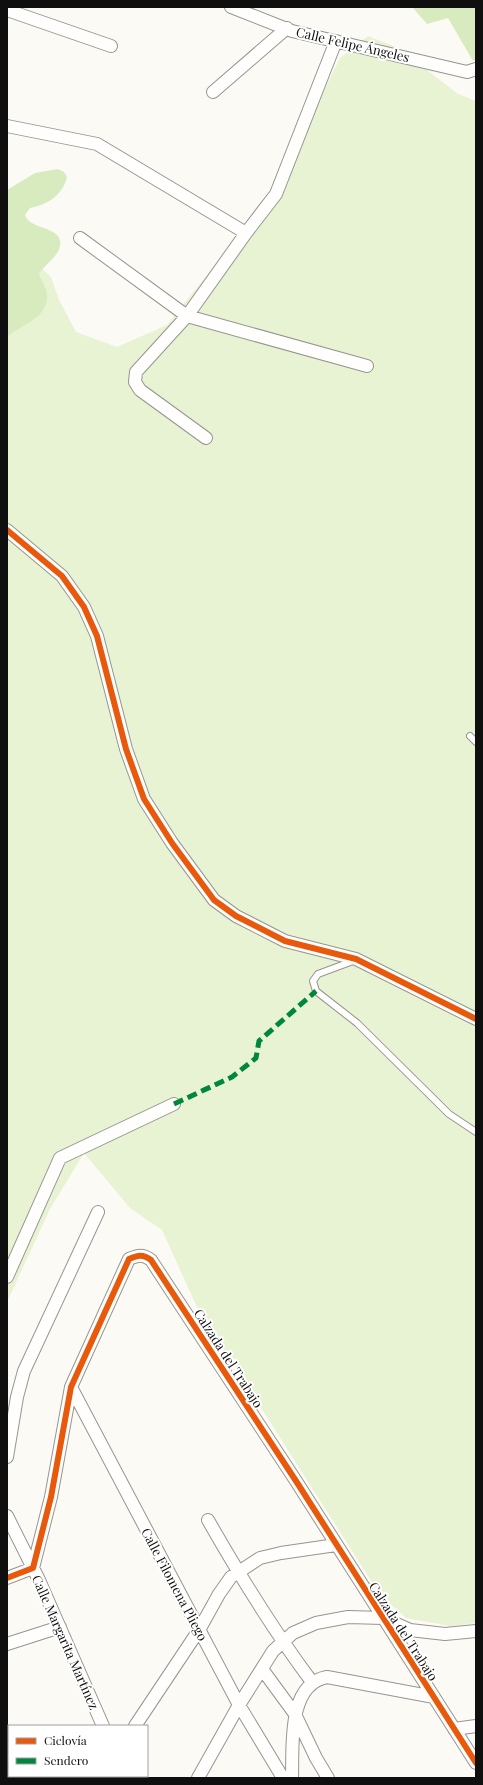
<svg xmlns="http://www.w3.org/2000/svg" width="483" height="1785" font-family="'Playfair Display',serif">
	<rect width="100%" height="100%" fill="#fcfaf4"/>
	<!-- green -->
	<path fill="#e7f3d2" d="M 368,36 L 398,48 L 458,94 L 476,101 L 476,1623 L 450,1626 L 406,1618 L 380,1595 L 197,1307 L 162,1230 L 130,1208 L 84,1153 L 50,1209 L 7,1302 L 7,242 L 37,264 L 51,277 L 59,300 L 76,332 L 117,347 L 167,325 L 243,230 L 282,175 L 340,58 Z"/>
	<!-- forest -->
	<path fill="#d8ebbf" d="M 412,7 L 476,7 L 476,60 L 473,61 L 448,18 L 427,24 Z
		M 58,169 L 64,172 L 67,177 C 63,195 47,205 30,208 L 25,215 C 29,230 64,226 60,246 C 58,257 44,265 39,274 C 41,281 46,287 47,294 C 49,318 22,324 7,337 L 7,190 L 35,173 Z"/>
	<g fill="none" stroke-linecap="round" stroke-linejoin="round">
		<!-- lane casing -->
		<g stroke="#969592" stroke-width="8">
			<path id="lane" d="M 470,736 L 476,742
				M 353,961 L 318,974 L 313,981 L 316,991 L 357,1023 L 449,1114 L 476,1132"/>
		</g>
		<!-- street casing -->
		<g stroke="#969592" stroke-width="14">
			<path id="street" d="M 231,7 L 292,31 L 467,72 L 476,69
				M 7,10 L 111,46
				M 213,92 L 287,28
				M 7,126 L 97,144 L 246,233
				M 80,238 L 187,316 L 367,366
				M 206,438 L 140,390 L 135,382 L 136,372 L 187,316 L 246,233 L 276,194 L 336,41
				M 7,530 L 62,576 L 84,607 L 97,636 L 126,749 L 144,799 L 172,843 L 214,900 L 236,916 L 285,941 L 356,959 L 476,1019
				M 7,1277 L 60,1158 L 174,1104
				M 71,1387 L 239,1705 L 283,1778
				M 7,1457 L 17,1397 L 24,1371 L 98,1212
				M 7,1516 L 39,1580 L 103,1726
				M 208,1520 C 240,1576 273,1630 312,1682
				M 7,1578 L 33,1568 L 51,1497 L 71,1387 L 129,1259 C 138,1255 143,1254 151,1260 L 296,1481 L 476,1763
				M 7,1644 L 60,1627
				M 262,1669 L 295,1714 L 316,1758 L 328,1778
				M 135,1726 L 199,1630 L 219,1594 L 231,1577 L 260,1558 L 281,1553 L 336,1545
				M 454,1729 L 476,1726
				M 125,1776 L 126,1778
				M 198,1778 L 239,1705 L 273,1651 L 293,1633 L 316,1623 L 348,1617 L 383,1618 L 410,1630 L 445,1634 L 476,1631
				M 292,1778 C 293,1747 287,1684 327,1677 L 434,1697"/>
		</g>
		<!-- lane -->
		<use href="#lane" stroke="#fffefd" stroke-width="6"/>
		<!-- street -->
		<use href="#street" stroke="#fffefd" stroke-width="12"/>
		<!-- quiet -->
		<path stroke="#00873e" stroke-width="5" stroke-dasharray="10 5" stroke-linecap="butt" d="M 174,1104 L 232,1077 L 256,1058 L 259,1041 L 316,991"/>
		<!-- cycleway casing -->
		<g stroke="#fff" stroke-width="8">
			<path id="cycleway" d="M 7,530 L 62,576 L 84,607 L 97,636 L 126,749 L 144,799 L 172,843 L 214,900 L 236,916 L 285,941 L 356,959 L 476,1019
				M 7,1578 L 33,1568 L 51,1497 L 71,1387 L 129,1259 C 138,1255 143,1254 151,1260 L 296,1481 L 476,1763"/>
		</g>
		<!-- cycleway -->
		<use href="#cycleway" stroke="#e8590c" stroke-width="6"/>
	</g>
	<g text-anchor="middle" dominant-baseline="central" stroke-width="4" stroke-linejoin="round" paint-order="stroke">
		<!-- street labels -->
		<g font-size="13" fill="#0f0f0f" stroke="#fff">
			<text transform="translate(353 44) rotate(13)">Calle Felipe Ángeles</text>
			<text transform="translate(229 1358) rotate(57)">Calzada del Trabajo</text>
			<text transform="translate(175 1584) rotate(62)">Calle Filomena Pliego</text>
			<text transform="translate(404 1631) rotate(57)">Calzada del Trabajo</text>
			<text transform="translate(66 1642) rotate(66)">Calle Margarita Martínez</text>
		</g>
	</g>
	<!-- border -->
	<rect width="483" height="1785" fill="none" stroke="#0f0f0f" stroke-width="16"/>
	<!-- legend -->
	<rect x="8" y="1725" width="140" height="52" fill="#ffffff" stroke="#9f9f9f"/>
	<rect x="16" y="1738" width="20" height="6" fill="#e8590c" stroke="#9f9f9f"/>
	<text x="44" y="1745" font-size="12" fill="#0f0f0f">Ciclovía</text>
	<rect x="16" y="1758" width="20" height="6" fill="#00873e" stroke="#9f9f9f"/>
	<text x="44" y="1765" font-size="12" fill="#0f0f0f">Sendero</text>
</svg>
